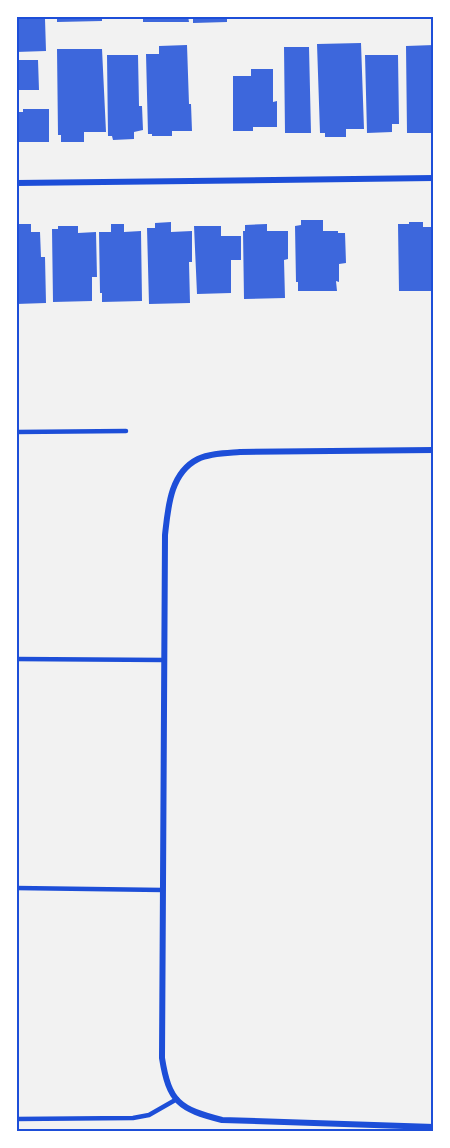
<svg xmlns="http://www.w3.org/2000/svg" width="450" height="1148" font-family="'Source Sans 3',sans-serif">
	<rect width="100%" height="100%" fill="#f2f2f2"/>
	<!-- building -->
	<path fill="#3d67dc" d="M 57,16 L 102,16 L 102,21 L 57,22 Z
		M 143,16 L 188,16 L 189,22 L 143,22 Z
		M 193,16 L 227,16 L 227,22 L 193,23 Z
		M 16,19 L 45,19 L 46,51 L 16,52 Z
		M 361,43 L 364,129 L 346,129 L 346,137 L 325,137 L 325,133 L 320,133 L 317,44 Z
		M 187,45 L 189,104 L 191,104 L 192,131 L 172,131 L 172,136 L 152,136 L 152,134 L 148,134 L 146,54 L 159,54 L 159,46 Z
		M 434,45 L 434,126 L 431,126 L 431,133 L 407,133 L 406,46 Z
		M 284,47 L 309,47 L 311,133 L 285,133 Z
		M 57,49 L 102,49 L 106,132 L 84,132 L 84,142 L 61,142 L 61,135 L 58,135 Z
		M 107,55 L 138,55 L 139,106 L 142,106 L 143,130 L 134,132 L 134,139 L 113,140 L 112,136 L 108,136 Z
		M 365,55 L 398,55 L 399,124 L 392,124 L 392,132 L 367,133 Z
		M 16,60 L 38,60 L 39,90 L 16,90 Z
		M 251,69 L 273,69 L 273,102 L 277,101 L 277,127 L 253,127 L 253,131 L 233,131 L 233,76 L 251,76 Z
		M 23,109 L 49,109 L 49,142 L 16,142 L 16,112 L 23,112 Z
		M 301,220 L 323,220 L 323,231 L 338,231 L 338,233 L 345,233 L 346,263 L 339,264 L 339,282 L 336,281 L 337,291 L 298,291 L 298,282 L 296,282 L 295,226 L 301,225 Z
		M 171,222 L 171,232 L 192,231 L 192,262 L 189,262 L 190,303 L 149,304 L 147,228 L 155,228 L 155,223 Z
		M 409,222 L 423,222 L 423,227 L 434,227 L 434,291 L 399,291 L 398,224 L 409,224 Z
		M 16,224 L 31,224 L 31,232 L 40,232 L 41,257 L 45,257 L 46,303 L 16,304 Z
		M 111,224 L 124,224 L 124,232 L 141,231 L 142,301 L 102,302 L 102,293 L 100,293 L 99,232 L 111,232 Z
		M 267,224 L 267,231 L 288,231 L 288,259 L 284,260 L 285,298 L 244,299 L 243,231 L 245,231 L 245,225 Z
		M 58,226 L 78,226 L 78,233 L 96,232 L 97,277 L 92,277 L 92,301 L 53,302 L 52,229 L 58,229 Z
		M 194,226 L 221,226 L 221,236 L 241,236 L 241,260 L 231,260 L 231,293 L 197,294 Z"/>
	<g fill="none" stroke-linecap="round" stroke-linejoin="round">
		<!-- service -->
		<path stroke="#1d4ed8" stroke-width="4.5" d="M 16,432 L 126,431
			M 16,659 L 164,660
			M 16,888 L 163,890
			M 16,1119 L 133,1118 L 149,1115 L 177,1099"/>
		<!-- minor -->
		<path stroke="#1d4ed8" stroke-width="6" d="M 16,183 L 434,178
			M 434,450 L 240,452 C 227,453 210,453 198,459 C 170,473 168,508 165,535 L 162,1058 C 169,1102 179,1109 222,1120 L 434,1127"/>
	</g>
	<!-- border -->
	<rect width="450" height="1148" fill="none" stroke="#ffffff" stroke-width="36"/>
	<rect x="18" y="18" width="414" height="1112" fill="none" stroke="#1d4ed8" stroke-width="2"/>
</svg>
